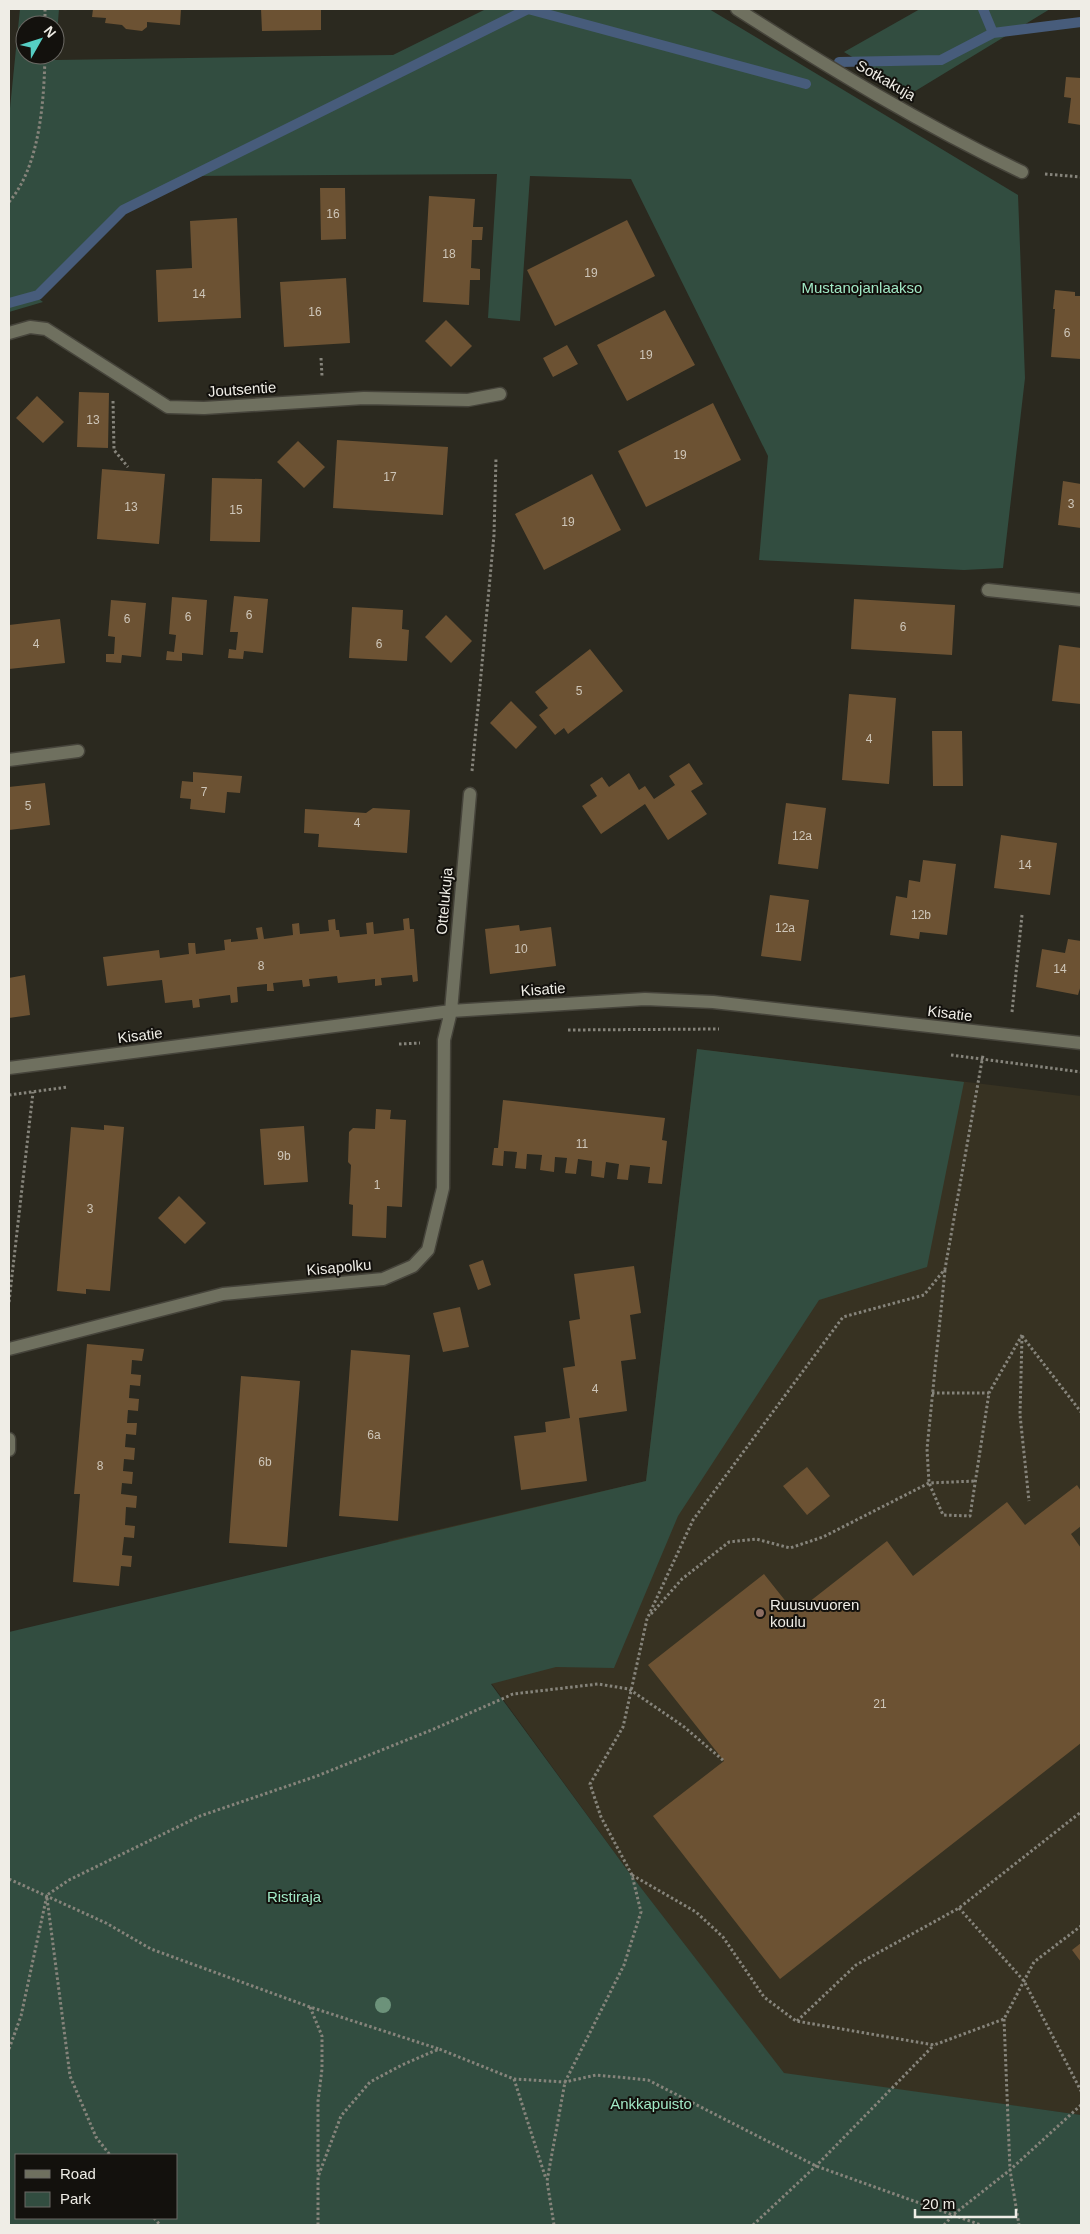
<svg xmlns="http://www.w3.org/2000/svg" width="1090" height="2234" font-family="Helvetica,sans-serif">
	<rect width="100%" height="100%" fill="#2b291f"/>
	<!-- built -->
	<path fill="#373222" d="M 697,1049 L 1081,1096 L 1081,2115 L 784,2074 L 628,1871 L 388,1541 L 646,1481 Z"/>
	<!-- green -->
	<path fill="#324d40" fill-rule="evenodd" d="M 20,9 L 59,9 L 55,60 L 393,55 L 486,9 L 709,9 L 1018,195 L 1025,378 L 1003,568 L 964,570 L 759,560 L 768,456 L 631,179 L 530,176 L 520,321 L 488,318 L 497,174 L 187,176 L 120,210 L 35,296 L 43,302 L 9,312 L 9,118 ZM 25,25 L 55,25 L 55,55 L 25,55 Z
		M 920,9 L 1050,9 L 912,93 L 844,52 Z
		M 697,1049 L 964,1082 L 927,1267 L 819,1300 L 678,1516 L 614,1668 L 556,1667 L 491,1684 L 628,1871 L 784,2073 L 1081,2115 L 1081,2225 L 9,2225 L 9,1632 L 646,1481 ZM 176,2155 L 176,2218 L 16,2218 L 16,2155 Z"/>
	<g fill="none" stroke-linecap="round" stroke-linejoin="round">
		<!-- stream -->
		<path stroke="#475c7b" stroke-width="10" d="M 983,9 L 993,33
			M 839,62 L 941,60 L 993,33 L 1081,22
			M 9,303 L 38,295 L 123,210 L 528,9 L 806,84"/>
	</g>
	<!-- building -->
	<path fill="#6c5233" d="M 93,9 L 181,9 L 180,25 L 147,22 L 147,27 L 142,31 L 126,29 L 122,25 L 105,23 L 106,18 L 92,17 Z
		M 261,9 L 321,9 L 321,30 L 262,31 Z
		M 1066,77 L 1081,78 L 1081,125 L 1068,123 L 1071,98 L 1064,97 Z
		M 320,188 L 345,188 L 346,239 L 321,240 Z
		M 429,196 L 475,199 L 473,227 L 483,227 L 482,240 L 472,240 L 471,268 L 480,269 L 480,280 L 470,280 L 469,305 L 423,302 Z
		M 237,218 L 241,318 L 158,322 L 156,270 L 192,268 L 190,221 Z
		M 627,220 L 655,276 L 555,326 L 527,270 Z
		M 346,278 L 350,343 L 284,347 L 280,282 Z
		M 1055,290 L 1075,292 L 1075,296 L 1081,296 L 1081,359 L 1051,357 L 1055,309 L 1053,309 Z
		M 665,310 L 695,365 L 627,401 L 597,345 Z
		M 446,320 L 472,346 L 451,367 L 425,341 Z
		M 567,345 L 578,364 L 553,377 L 543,358 Z
		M 79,392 L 109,393 L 108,448 L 77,447 Z
		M 37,396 L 64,422 L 43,443 L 16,418 Z
		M 713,403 L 741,460 L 646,507 L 618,451 Z
		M 337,440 L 448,447 L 443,515 L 333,508 Z
		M 298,441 L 325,467 L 304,488 L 277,462 Z
		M 102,469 L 165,474 L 159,544 L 97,539 Z
		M 592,474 L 621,530 L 544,570 L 515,514 Z
		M 212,478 L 262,479 L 260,542 L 210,541 Z
		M 1063,481 L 1081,484 L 1081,528 L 1058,525 Z
		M 234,596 L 268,599 L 263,653 L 244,651 L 243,659 L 228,658 L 229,649 L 236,650 L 238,632 L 230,632 Z
		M 172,597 L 207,600 L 203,655 L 182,653 L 182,661 L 166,660 L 167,651 L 174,652 L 176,635 L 169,634 Z
		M 854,599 L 955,605 L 952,655 L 851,649 Z
		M 111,600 L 146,603 L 141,657 L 122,655 L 121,663 L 106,662 L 106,654 L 114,654 L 115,637 L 108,636 Z
		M 352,607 L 403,610 L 402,629 L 409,630 L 407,661 L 349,658 Z
		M 446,615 L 472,641 L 451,663 L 425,637 Z
		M 60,619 L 65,663 L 9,669 L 9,625 Z
		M 1059,645 L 1081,648 L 1081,704 L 1052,701 Z
		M 590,649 L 623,691 L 568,734 L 564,728 L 555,735 L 539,715 L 548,708 L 535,692 Z
		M 849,694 L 896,698 L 889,784 L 842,780 Z
		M 511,701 L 537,727 L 516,749 L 490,723 Z
		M 932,731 L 962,731 L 963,786 L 933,786 Z
		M 689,763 L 703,784 L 691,791 L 707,814 L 668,840 L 645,804 L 601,834 L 582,806 L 597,796 L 590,785 L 602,777 L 609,787 L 629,773 L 639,790 L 645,786 L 654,799 L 675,785 L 669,776 Z
		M 193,772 L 242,776 L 240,793 L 227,792 L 225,813 L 190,809 L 191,799 L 180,798 L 182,781 L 193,782 Z
		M 45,783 L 50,825 L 9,830 L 9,787 Z
		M 786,803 L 826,808 L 818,869 L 778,864 Z
		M 373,808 L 410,810 L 407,853 L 318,847 L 319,834 L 304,833 L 305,809 L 366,813 Z
		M 1001,835 L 1057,843 L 1050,895 L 994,888 Z
		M 923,860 L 956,864 L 947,935 L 920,932 L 919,939 L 890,935 L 896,896 L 907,898 L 909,880 L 920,882 Z
		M 770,895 L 809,900 L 801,961 L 761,956 Z
		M 409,918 L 410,929 L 414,929 L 418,981 L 413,982 L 412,975 L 381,978 L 382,985 L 375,986 L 375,979 L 338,983 L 337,976 L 309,979 L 310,986 L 303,987 L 302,980 L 273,983 L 274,991 L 267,991 L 267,984 L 237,987 L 238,1002 L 231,1003 L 230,995 L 199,999 L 200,1007 L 193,1008 L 192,1000 L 165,1003 L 162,980 L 107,986 L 103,957 L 159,950 L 160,958 L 189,954 L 188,943 L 195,943 L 196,954 L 225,950 L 224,940 L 231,939 L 231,942 L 258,939 L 256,928 L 262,927 L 264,939 L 293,935 L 292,924 L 299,923 L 300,934 L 329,931 L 328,920 L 335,919 L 336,930 L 339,930 L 340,937 L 367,934 L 366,923 L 373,922 L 374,934 L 404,930 L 403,919 Z
		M 519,925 L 520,931 L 551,927 L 556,966 L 490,974 L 485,929 Z
		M 1068,939 L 1081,941 L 1081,985 L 1078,995 L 1036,987 L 1042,949 L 1065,953 Z
		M 25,975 L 30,1015 L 9,1018 L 9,978 Z
		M 503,1100 L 665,1118 L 662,1140 L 667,1141 L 662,1184 L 648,1183 L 650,1167 L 630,1165 L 628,1180 L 617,1179 L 619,1164 L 606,1162 L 604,1178 L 591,1176 L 592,1161 L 578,1159 L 576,1174 L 565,1173 L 567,1158 L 555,1157 L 554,1172 L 540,1170 L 542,1155 L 527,1154 L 526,1169 L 515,1168 L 517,1152 L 504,1151 L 503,1166 L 492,1165 L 494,1148 L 498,1148 Z
		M 376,1109 L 391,1110 L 390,1119 L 406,1120 L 402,1207 L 387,1206 L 386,1238 L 352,1236 L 353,1205 L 349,1204 L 351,1165 L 348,1162 L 349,1132 L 353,1128 L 375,1129 Z
		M 104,1125 L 124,1127 L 110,1291 L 86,1289 L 86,1294 L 57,1291 L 71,1127 L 104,1130 Z
		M 304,1126 L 308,1182 L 264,1185 L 260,1129 Z
		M 179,1196 L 206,1223 L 185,1244 L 158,1218 Z
		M 483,1260 L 491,1285 L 478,1290 L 469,1265 Z
		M 634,1266 L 641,1313 L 630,1315 L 636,1359 L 621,1361 L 627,1411 L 579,1418 L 587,1481 L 521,1490 L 514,1436 L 546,1432 L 545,1422 L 570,1418 L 563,1368 L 575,1366 L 569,1321 L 580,1319 L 574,1274 Z
		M 460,1307 L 469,1347 L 443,1352 L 433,1313 Z
		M 87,1344 L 144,1349 L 142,1361 L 132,1360 L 131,1374 L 141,1375 L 140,1386 L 130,1385 L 129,1398 L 139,1399 L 138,1411 L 128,1410 L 127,1423 L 137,1423 L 136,1435 L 126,1434 L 125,1447 L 135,1448 L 134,1460 L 124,1459 L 123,1471 L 133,1472 L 132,1484 L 122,1483 L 121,1494 L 137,1496 L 136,1508 L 126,1507 L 125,1525 L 135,1526 L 134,1538 L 124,1537 L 122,1555 L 132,1556 L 131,1567 L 121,1566 L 119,1586 L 73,1582 L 80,1494 L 74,1494 Z
		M 351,1350 L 410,1355 L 398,1521 L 339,1516 Z
		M 241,1376 L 300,1381 L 287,1547 L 229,1543 Z
		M 807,1467 L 830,1496 L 807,1515 L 783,1486 Z
		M 1077,1485 L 1081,1491 L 1081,1526 L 1071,1534 L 1081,1548 L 1081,1743 L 780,1979 L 653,1816 L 724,1761 L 648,1665 L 764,1574 L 795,1613 L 887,1541 L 913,1576 L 1007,1502 L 1025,1525 Z
		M 1081,1943 L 1081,1962 L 1072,1950 Z"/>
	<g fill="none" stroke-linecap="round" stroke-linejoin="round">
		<!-- minor casing -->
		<g stroke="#46443b" stroke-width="15">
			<path id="minor" d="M 737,9 C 829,68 923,125 1022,172
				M 9,333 L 30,327 L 46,329 L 168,407 L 204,408 L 364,398 L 468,400 L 500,394
				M 988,590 L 1081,600
				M 9,760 L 78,751
				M 9,1068 L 451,1011 L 645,999 L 713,1002 L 1081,1043
				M 9,1349 L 223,1294 L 383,1279 L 413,1266 L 428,1250 L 443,1188 L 444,1040 L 451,1011 L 470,794
				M 9,1450 L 9,1439"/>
		</g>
		<!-- path -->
		<path stroke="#86847b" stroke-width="3" stroke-dasharray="2.5 2.5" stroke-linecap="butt" d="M 45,9 L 45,25
			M 1045,174 L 1081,177
			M 9,202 C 40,166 44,101 45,55
			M 321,358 L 322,376
			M 113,401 L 114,450 L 128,467
			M 472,771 L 494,535 L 496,458
			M 1012,1012 L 1022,915
			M 568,1030 L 719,1029
			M 399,1044 L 420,1043
			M 951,1055 L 1081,1072
			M 9,1095 L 68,1087
			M 945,1270 L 927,1449 L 929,1483 L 943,1515 L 970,1516 L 989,1393 L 1022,1335
			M 9,1302 L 33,1092
			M 1022,1336 L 1020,1415 L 1029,1501
			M 1022,1336 L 1081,1412
			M 932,1393 L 989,1393
			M 651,1614 L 682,1579 L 729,1542 L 756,1539 L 790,1548 L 823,1537 L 929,1483 L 975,1481
			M 632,1875 L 696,1912 L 723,1937 L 764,1997 L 796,2021 L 934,2045 L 1004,2019 L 1034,1962 L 1081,1926
			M 9,1879 L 106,1923 L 151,1949 L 310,2007 L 439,2049
			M 47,1898 L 70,2076 L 96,2137 L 110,2155
			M 959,1908 L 1024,1981 L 1081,2091
			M 310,2007 L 322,2036 L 322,2069 L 318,2101 L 318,2174
			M 1004,2019 L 1010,2170 L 1019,2225
			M 797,2021 L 856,1965 L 959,1908 L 1081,1812
			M 9,2049 L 21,2016 L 47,1895 L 69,1880 L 200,1816 L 317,1776 L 434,1729 L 513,1694 L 598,1684 L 629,1689 L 683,1726 L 724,1761
			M 514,2079 L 546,2179
			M 154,2218 L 160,2225
			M 318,2225 L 318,2177 L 341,2116 L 370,2082 L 402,2065 L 439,2049 L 514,2079 L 565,2082 L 596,2075 L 648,2080 L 816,2166 L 981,2225
			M 554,2225 L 547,2181 L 565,2082 L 624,1965 L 641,1912 L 632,1875 L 601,1817 L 590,1784 L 623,1727 L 647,1619 L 693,1520 L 843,1317 L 924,1295 L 945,1269 L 983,1055
			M 753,2225 L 816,2166 L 934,2045
			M 944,2225 L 954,2214 L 1010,2170 L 1081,2105"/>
		<!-- minor -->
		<use href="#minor" stroke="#6f705f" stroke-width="12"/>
	</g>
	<!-- trees -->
	<circle fill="#6c927a" cx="383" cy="2005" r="8"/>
	<!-- markers -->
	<circle fill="#8d6e63" stroke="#13110d" stroke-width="2" cx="760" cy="1613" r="5"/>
	<g text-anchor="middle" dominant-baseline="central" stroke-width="4" stroke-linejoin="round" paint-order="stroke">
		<!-- number labels -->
		<g font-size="12" fill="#cec6b9">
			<text x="333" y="214">16</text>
			<text x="449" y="254">18</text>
			<text x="591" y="273">19</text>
			<text x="199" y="294">14</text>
			<text x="315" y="312">16</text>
			<text x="1067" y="333">6</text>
			<text x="646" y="355">19</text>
			<text x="93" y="420">13</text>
			<text x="680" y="455">19</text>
			<text x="390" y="477">17</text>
			<text x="1071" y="504">3</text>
			<text x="131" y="507">13</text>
			<text x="236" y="510">15</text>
			<text x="568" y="522">19</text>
			<text x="249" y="615">6</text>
			<text x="188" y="617">6</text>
			<text x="127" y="619">6</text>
			<text x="903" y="627">6</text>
			<text x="36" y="644">4</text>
			<text x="379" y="644">6</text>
			<text x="579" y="691">5</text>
			<text x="869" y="739">4</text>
			<text x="204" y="792">7</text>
			<text x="28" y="806">5</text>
			<text x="357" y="823">4</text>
			<text x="802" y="836">12a</text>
			<text x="1025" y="865">14</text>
			<text x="921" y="915">12b</text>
			<text x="785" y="928">12a</text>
			<text x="521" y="949">10</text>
			<text x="261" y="966">8</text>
			<text x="1060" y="969">14</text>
			<text x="582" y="1144">11</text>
			<text x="284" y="1156">9b</text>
			<text x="377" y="1185">1</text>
			<text x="90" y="1209">3</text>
			<text x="595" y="1389">4</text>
			<text x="374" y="1435">6a</text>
			<text x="265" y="1462">6b</text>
			<text x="100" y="1466">8</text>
			<text x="880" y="1704">21</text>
		</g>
		<!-- street labels -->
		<g font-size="15" fill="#efede6" stroke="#13110d">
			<text transform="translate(886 80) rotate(30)">Sotkakuja</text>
			<text transform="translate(242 389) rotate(-4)">Joutsentie</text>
			<text transform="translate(444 901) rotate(-85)">Ottelukuja</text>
			<text transform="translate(543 989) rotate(-4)">Kisatie</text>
			<text transform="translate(950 1013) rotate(7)">Kisatie</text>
			<text transform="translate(140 1035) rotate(-7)">Kisatie</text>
			<text transform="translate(339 1267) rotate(-5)">Kisapolku</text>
		</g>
		<!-- park labels -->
		<g font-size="15" fill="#a1e8c5" stroke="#13110d">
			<text x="862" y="287">Mustanojanlaakso</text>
			<text x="294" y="1896">Ristiraja</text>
			<text x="651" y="2103">Ankkapuisto</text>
		</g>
		<!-- poi labels -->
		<g font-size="15" fill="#efede6" stroke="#13110d" text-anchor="start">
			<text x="770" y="1604">Ruusuvuoren<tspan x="770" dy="17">koulu</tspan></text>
		</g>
	</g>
	<!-- border -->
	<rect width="1090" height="2234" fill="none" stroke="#efede6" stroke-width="20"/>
	<!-- legend -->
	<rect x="15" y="2154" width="162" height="65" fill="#13110d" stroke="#6b6964"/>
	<rect x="25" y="2170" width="25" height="8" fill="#6f705f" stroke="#6b6964"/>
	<text x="60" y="2179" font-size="15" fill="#efede6">Road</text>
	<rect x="25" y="2192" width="25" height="15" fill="#324d40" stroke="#6b6964"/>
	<text x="60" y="2204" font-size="15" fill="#efede6">Park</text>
	<!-- north arrow -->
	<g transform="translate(40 40) rotate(51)"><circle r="24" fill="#13110d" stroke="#6b6964"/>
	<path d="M0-4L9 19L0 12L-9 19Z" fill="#56cec4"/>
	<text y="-8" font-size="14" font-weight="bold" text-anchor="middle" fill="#efede6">N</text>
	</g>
	<!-- scale -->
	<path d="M915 2209v8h101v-8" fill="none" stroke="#efede6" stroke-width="2.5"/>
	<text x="922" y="2209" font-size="15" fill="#efede6" stroke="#13110d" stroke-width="4" paint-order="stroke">20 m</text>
</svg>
